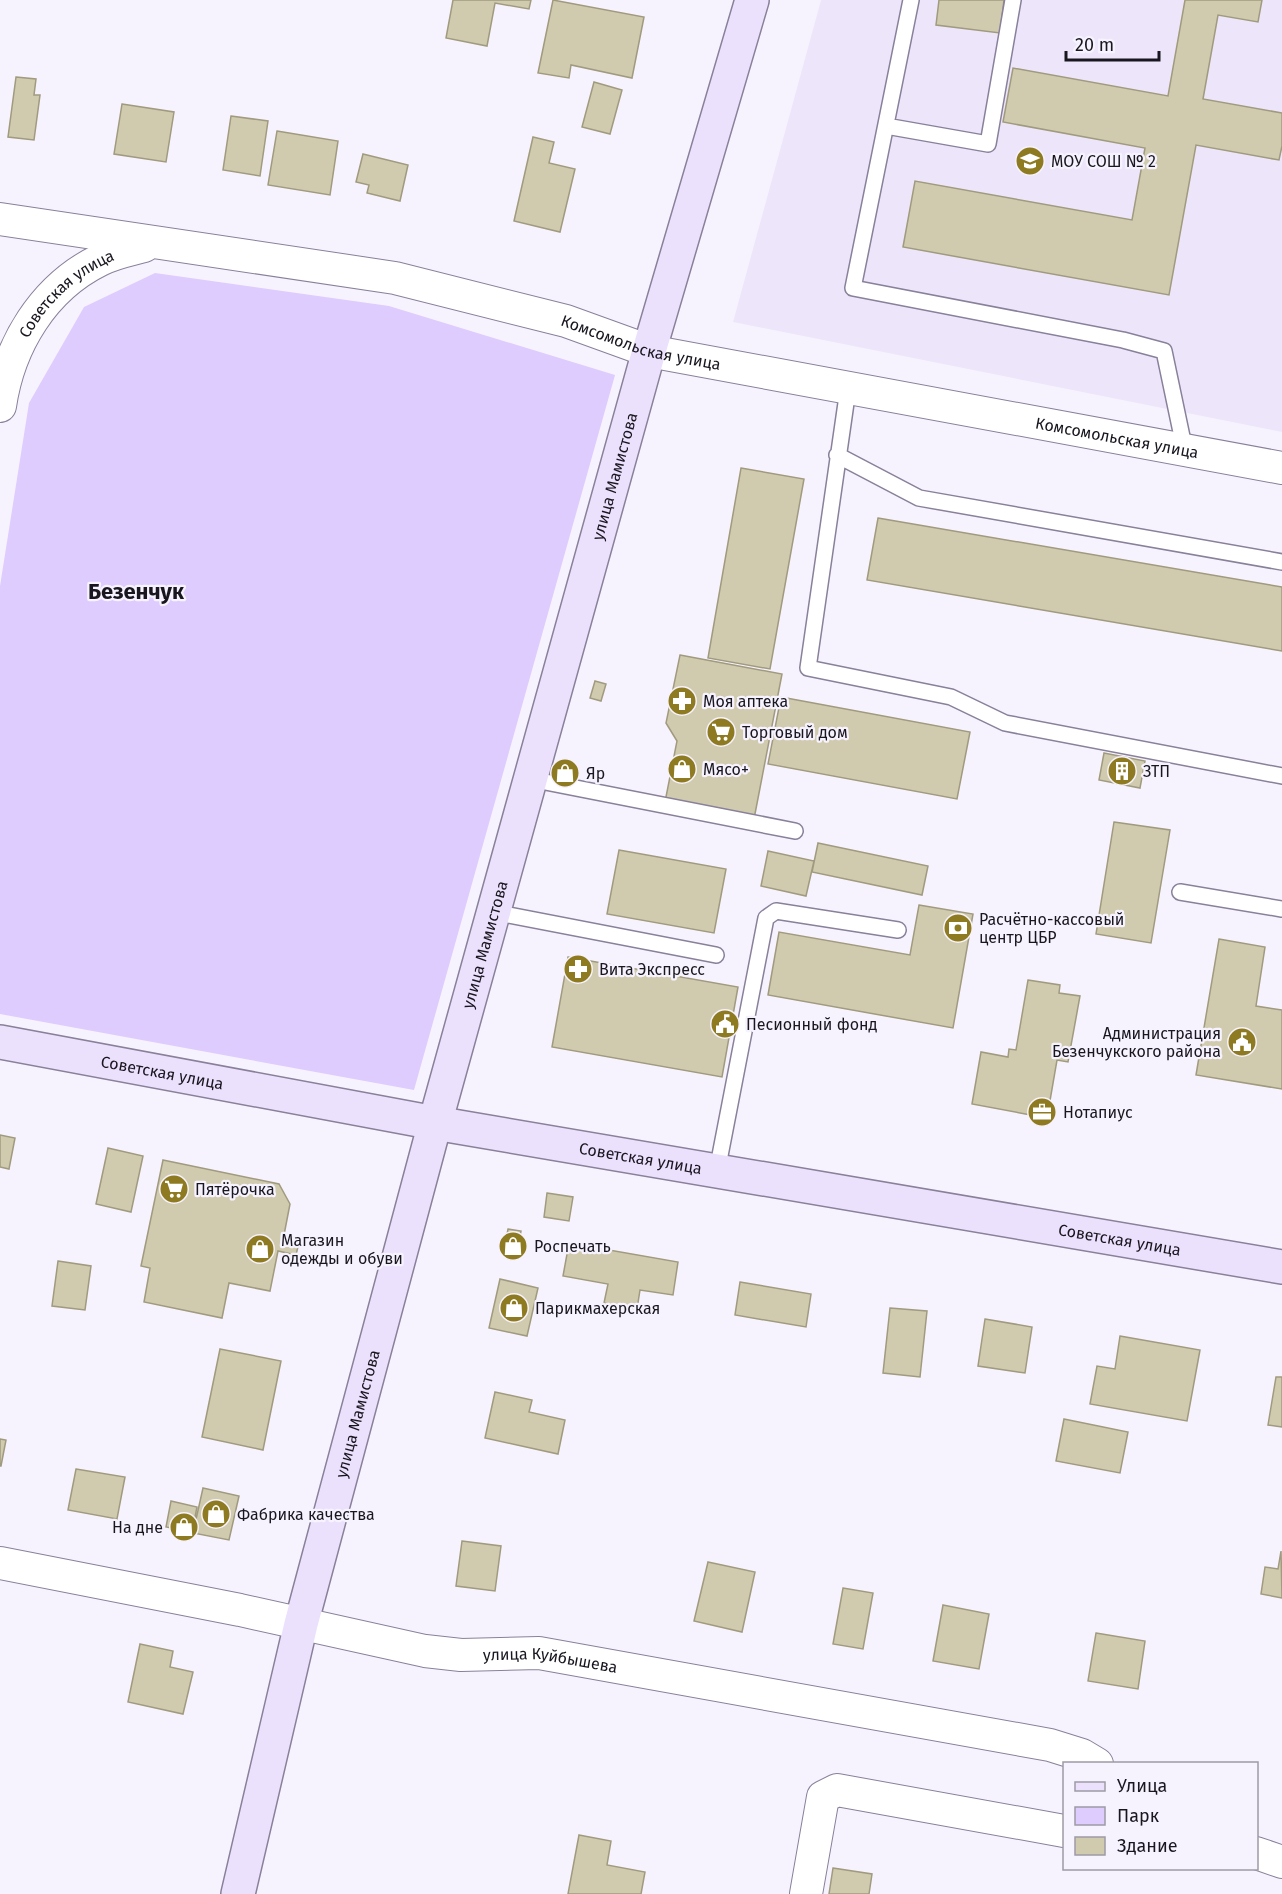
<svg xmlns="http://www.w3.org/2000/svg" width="1282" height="1894" font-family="'Fira Sans',sans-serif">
	<rect width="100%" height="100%" fill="#f7f3fe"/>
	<!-- built -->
	<path fill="#ede6fb" d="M 821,0 L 1282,0 L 1282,432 L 733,322 Z"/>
	<!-- green -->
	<path fill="#ddccfd" d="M 155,273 L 389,306 L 615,375 L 414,1090 L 0,1014 L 0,586 L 29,403 L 84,307 Z"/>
	<!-- building -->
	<path fill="#d0caae" stroke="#a09a7f" stroke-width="1.5" d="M 453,0 L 531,0 L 529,9 L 495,3 L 487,46 L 446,38 Z
		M 553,0 L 644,17 L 632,78 L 571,65 L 569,78 L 538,73 Z
		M 939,0 L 1004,0 L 1000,33 L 936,25 Z
		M 1185,0 L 1262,0 L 1258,22 L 1218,15 L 1203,99 L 1282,113 L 1282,146 L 1279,160 L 1196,145 L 1169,295 L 903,247 L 915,181 L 1132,220 L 1145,148 L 1003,122 L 1013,68 L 1168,96 Z
		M 16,77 L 36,79 L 34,95 L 40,95 L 34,140 L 8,137 Z
		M 594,82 L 622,90 L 610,134 L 582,127 Z
		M 122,104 L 174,112 L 166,162 L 114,154 Z
		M 231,116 L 268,121 L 260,176 L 223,170 Z
		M 277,131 L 338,141 L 330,195 L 268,185 Z
		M 533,137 L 554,142 L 549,163 L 575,169 L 560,232 L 514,221 Z
		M 363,154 L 408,165 L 400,201 L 367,193 L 369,185 L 356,182 Z
		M 741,468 L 804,479 L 770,669 L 708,658 Z
		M 878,518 L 1282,587 L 1282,651 L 867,580 Z
		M 680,655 L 782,674 L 754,819 L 665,802 L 677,741 L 666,723 Z
		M 595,681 L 606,684 L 601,701 L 590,698 Z
		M 781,697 L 970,732 L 957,799 L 768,764 Z
		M 1104,753 L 1145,761 L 1140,788 L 1099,780 Z
		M 1114,822 L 1170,830 L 1151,943 L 1096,934 Z
		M 818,843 L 928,866 L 922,895 L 812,872 Z
		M 619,850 L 726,869 L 714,933 L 607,914 Z
		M 768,851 L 814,861 L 806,896 L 761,886 Z
		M 919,905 L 973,914 L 953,1028 L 768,995 L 779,932 L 910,955 Z
		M 1219,939 L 1265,947 L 1256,1006 L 1282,1010 L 1282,1089 L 1196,1075 Z
		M 568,957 L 738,987 L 722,1077 L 552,1047 Z
		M 1028,980 L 1060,985 L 1059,993 L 1080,996 L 1068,1062 L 1057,1060 L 1047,1118 L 972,1104 L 981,1052 L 1008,1057 L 1009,1049 L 1016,1050 Z
		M 0,1135 L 15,1138 L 9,1169 L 0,1167 Z
		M 108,1148 L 143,1156 L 131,1212 L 96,1204 Z
		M 163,1160 L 279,1184 L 290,1204 L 284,1235 L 300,1238 L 296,1255 L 278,1251 L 270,1291 L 229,1283 L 222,1318 L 144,1302 L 150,1268 L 141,1266 Z
		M 547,1193 L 573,1197 L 569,1221 L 544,1217 Z
		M 508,1229 L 521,1231 L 517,1252 L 504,1250 Z
		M 569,1243 L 678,1262 L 673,1295 L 640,1290 L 637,1309 L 604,1303 L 608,1284 L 563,1276 Z
		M 58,1261 L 91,1266 L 85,1310 L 52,1306 Z
		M 500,1279 L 538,1288 L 527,1336 L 489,1328 Z
		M 740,1282 L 811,1294 L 806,1327 L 735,1315 Z
		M 890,1308 L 927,1311 L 920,1377 L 883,1373 Z
		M 985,1319 L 1032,1327 L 1025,1373 L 978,1366 Z
		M 1120,1336 L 1200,1350 L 1187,1421 L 1090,1404 L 1097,1366 L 1115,1369 Z
		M 220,1349 L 281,1361 L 263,1450 L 202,1437 Z
		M 1276,1377 L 1282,1377 L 1282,1427 L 1268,1425 Z
		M 495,1392 L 532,1400 L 529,1412 L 565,1420 L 558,1454 L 485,1438 Z
		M 1064,1419 L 1128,1432 L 1120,1473 L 1056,1461 Z
		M 0,1439 L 6,1440 L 1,1466 L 0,1466 Z
		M 76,1469 L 125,1477 L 117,1519 L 68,1510 Z
		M 203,1488 L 239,1496 L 229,1540 L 193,1533 Z
		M 171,1501 L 197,1507 L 192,1532 L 166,1527 Z
		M 462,1541 L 501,1546 L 495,1591 L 456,1586 Z
		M 1281,1551 L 1282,1598 L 1261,1594 L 1265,1567 L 1278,1569 Z
		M 708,1562 L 755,1572 L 742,1632 L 694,1621 Z
		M 843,1588 L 873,1593 L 863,1649 L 833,1644 Z
		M 943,1605 L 989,1614 L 979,1669 L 933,1661 Z
		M 1096,1633 L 1145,1641 L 1138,1689 L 1088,1681 Z
		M 140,1644 L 173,1651 L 170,1667 L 193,1672 L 183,1714 L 128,1702 Z
		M 579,1835 L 611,1841 L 607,1865 L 645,1872 L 641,1894 L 568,1894 Z
		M 833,1868 L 872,1874 L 869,1894 L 829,1894 Z"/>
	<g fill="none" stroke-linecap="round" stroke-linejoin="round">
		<!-- lane casing -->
		<g stroke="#89809a" stroke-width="18">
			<path id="lane" d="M 911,0 L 853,288 L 1123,340 L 1164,351 L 1185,451
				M 886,126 L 988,144 L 1013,0
				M 848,389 L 808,668 L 951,697 L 1005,723 L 1282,776
				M 837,455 L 919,498 L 1282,562
				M 530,779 L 795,831
				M 1180,892 L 1282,909
				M 493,912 L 716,955
				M 717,1171 L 766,918 L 776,911 L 898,930"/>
		</g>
		<!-- street casing -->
		<g stroke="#89809a" stroke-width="34">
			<g id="street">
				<path id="s1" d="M 0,219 L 395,278 L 566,321 L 649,351 L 1282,468"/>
				<path id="s2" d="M 0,406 C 9,345 43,288 100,260 C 113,253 129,250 144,246"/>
				<path id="s3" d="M 0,1563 L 240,1610 L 425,1651 L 461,1655 L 539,1653 L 1050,1745 L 1082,1755 L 1097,1764"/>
				<path d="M 1256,1853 L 1282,1862"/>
				<path d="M 806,1894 L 823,1797 L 837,1790 L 1064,1831"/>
			</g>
		</g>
		<!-- secondary casing -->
		<g stroke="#89809a" stroke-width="36">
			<g id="secondary">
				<path id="s4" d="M 0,1042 L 435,1123 L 1282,1267"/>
				<path id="s5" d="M 238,1894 L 301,1624 L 435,1123 L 649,351 L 752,0"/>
			</g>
		</g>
		<!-- lane -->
		<use href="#lane" stroke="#fff" stroke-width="15"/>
		<!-- street -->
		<use href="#street" stroke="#fff" stroke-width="32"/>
		<!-- secondary -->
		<use href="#secondary" stroke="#ece1fd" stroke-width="33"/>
	</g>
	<!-- icons -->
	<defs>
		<g id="school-disc" transform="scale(1.5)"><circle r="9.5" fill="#8e7a20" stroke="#f7f3fe"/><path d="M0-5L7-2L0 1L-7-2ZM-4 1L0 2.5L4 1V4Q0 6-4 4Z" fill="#fff"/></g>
		<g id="pharmacy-disc" transform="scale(1.5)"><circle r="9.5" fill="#8e7a20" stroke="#f7f3fe"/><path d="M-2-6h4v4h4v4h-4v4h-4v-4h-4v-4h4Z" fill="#fff"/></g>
		<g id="supermarket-disc" transform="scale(1.5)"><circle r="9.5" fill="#8e7a20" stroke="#f7f3fe"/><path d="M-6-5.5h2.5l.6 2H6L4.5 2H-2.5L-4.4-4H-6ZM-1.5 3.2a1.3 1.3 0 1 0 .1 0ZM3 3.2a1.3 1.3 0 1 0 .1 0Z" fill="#fff"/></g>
		<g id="shop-disc" transform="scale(1.5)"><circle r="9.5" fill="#8e7a20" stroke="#f7f3fe"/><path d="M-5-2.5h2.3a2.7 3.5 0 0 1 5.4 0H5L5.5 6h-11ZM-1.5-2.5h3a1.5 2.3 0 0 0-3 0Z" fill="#fff"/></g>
		<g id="building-disc" transform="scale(1.5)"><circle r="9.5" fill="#8e7a20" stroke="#f7f3fe"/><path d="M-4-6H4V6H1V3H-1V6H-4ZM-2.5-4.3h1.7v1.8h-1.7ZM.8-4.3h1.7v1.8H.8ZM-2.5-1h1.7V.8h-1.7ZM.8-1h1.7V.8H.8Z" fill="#fff"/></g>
		<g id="bank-disc" transform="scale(1.5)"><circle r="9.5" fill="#8e7a20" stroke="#f7f3fe"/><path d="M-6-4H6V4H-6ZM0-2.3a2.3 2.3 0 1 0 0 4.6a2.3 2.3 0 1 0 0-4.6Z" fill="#fff"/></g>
		<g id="civic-disc" transform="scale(1.5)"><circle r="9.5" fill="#8e7a20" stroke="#f7f3fe"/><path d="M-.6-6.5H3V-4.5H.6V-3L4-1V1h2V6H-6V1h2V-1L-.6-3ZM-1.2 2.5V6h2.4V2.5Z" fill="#fff"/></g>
		<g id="office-disc" transform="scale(1.5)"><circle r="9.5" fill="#8e7a20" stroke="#f7f3fe"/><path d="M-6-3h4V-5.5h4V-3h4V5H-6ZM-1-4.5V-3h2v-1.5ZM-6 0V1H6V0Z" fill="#fff"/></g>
	</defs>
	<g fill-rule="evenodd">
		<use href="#school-disc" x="1030" y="161"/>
		<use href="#pharmacy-disc" x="682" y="701"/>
		<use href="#supermarket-disc" x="721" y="732"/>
		<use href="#shop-disc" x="682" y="769"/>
		<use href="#building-disc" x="1122" y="771"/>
		<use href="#shop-disc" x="565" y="773"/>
		<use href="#bank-disc" x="958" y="928"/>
		<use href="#pharmacy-disc" x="578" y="969"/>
		<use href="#civic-disc" x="725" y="1024"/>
		<use href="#civic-disc" x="1242" y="1042"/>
		<use href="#office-disc" x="1042" y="1112"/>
		<use href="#supermarket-disc" x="174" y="1189"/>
		<use href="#shop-disc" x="513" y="1246"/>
		<use href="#shop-disc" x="260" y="1249"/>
		<use href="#shop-disc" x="514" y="1308"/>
		<use href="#shop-disc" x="216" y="1514"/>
		<use href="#shop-disc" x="184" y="1527"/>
	</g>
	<g text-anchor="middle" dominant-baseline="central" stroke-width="4.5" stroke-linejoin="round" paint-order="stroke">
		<!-- poi labels -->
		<g font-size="16" fill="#19161f" stroke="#f7f3fe" text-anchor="start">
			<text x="1051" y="161">МОУ СОШ № 2</text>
			<text x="703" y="701">Моя аптека</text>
			<text x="742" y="732">Торговый дом</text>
			<text x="703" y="769">Мясо+</text>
			<text x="1143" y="771">ЗТП</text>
			<text x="586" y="773">Яр</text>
			<text x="979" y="919">Расчётно-кассовый<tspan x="979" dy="18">центр ЦБР</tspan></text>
			<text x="599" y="969">Вита Экспресс</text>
			<text x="746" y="1024">Песионный фонд</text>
			<text x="1221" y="1033" text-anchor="end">Администрация<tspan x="1221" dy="18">Безенчукского района</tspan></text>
			<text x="1063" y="1112">Нотапиус</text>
			<text x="195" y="1189">Пятёрочка</text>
			<text x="281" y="1240">Магазин<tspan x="281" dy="18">одежды и обуви</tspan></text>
			<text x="534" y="1246">Роспечать</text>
			<text x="535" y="1308">Парикмахерская</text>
			<text x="237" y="1514">Фабрика качества</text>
			<text x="163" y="1527" text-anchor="end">На дне</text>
		</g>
		<!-- street labels -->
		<g font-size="16" fill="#19161f" stroke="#f7f3fe">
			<text stroke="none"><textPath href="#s2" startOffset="136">Советская улица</textPath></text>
			<text stroke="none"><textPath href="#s1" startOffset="654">Комсомольская улица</textPath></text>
			<text stroke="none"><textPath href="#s1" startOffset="1140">Комсомольская улица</textPath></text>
			<text stroke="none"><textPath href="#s5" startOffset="1467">улица Мамистова</textPath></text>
			<text stroke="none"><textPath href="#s5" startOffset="981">улица Мамистова</textPath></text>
			<text stroke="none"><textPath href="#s4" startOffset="165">Советская улица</textPath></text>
			<text stroke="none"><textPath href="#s4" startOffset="651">Советская улица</textPath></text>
			<text stroke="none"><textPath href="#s4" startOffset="1137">Советская улица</textPath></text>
			<text stroke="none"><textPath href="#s5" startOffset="495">улица Мамистова</textPath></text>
			<text stroke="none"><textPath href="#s3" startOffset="560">улица Куйбышева</textPath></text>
		</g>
		<!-- district labels -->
		<g font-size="22" font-weight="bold" fill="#19161f" stroke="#f7f3fe">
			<text x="136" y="591">Безенчук</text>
		</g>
	</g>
	<!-- legend -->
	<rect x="1063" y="1762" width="195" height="108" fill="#f7f3fe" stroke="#9e9ba5" stroke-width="1.5"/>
	<rect x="1075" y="1782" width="30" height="9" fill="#ece1fd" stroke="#9e9ba5" stroke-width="1.5"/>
	<text x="1117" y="1792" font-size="18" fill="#19161f">Улица</text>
	<rect x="1075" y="1807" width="30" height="18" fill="#ddccfd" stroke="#9e9ba5" stroke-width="1.5"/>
	<text x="1117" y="1822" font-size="18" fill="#19161f">Парк</text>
	<rect x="1075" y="1837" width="30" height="18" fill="#d0caae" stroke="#9e9ba5" stroke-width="1.5"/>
	<text x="1117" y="1852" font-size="18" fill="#19161f">Здание</text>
	<!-- scale -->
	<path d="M1066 51v9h93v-9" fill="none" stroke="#19161f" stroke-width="3"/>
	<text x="1075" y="51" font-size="18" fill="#19161f" stroke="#f7f3fe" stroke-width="4.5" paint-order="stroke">20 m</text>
</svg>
